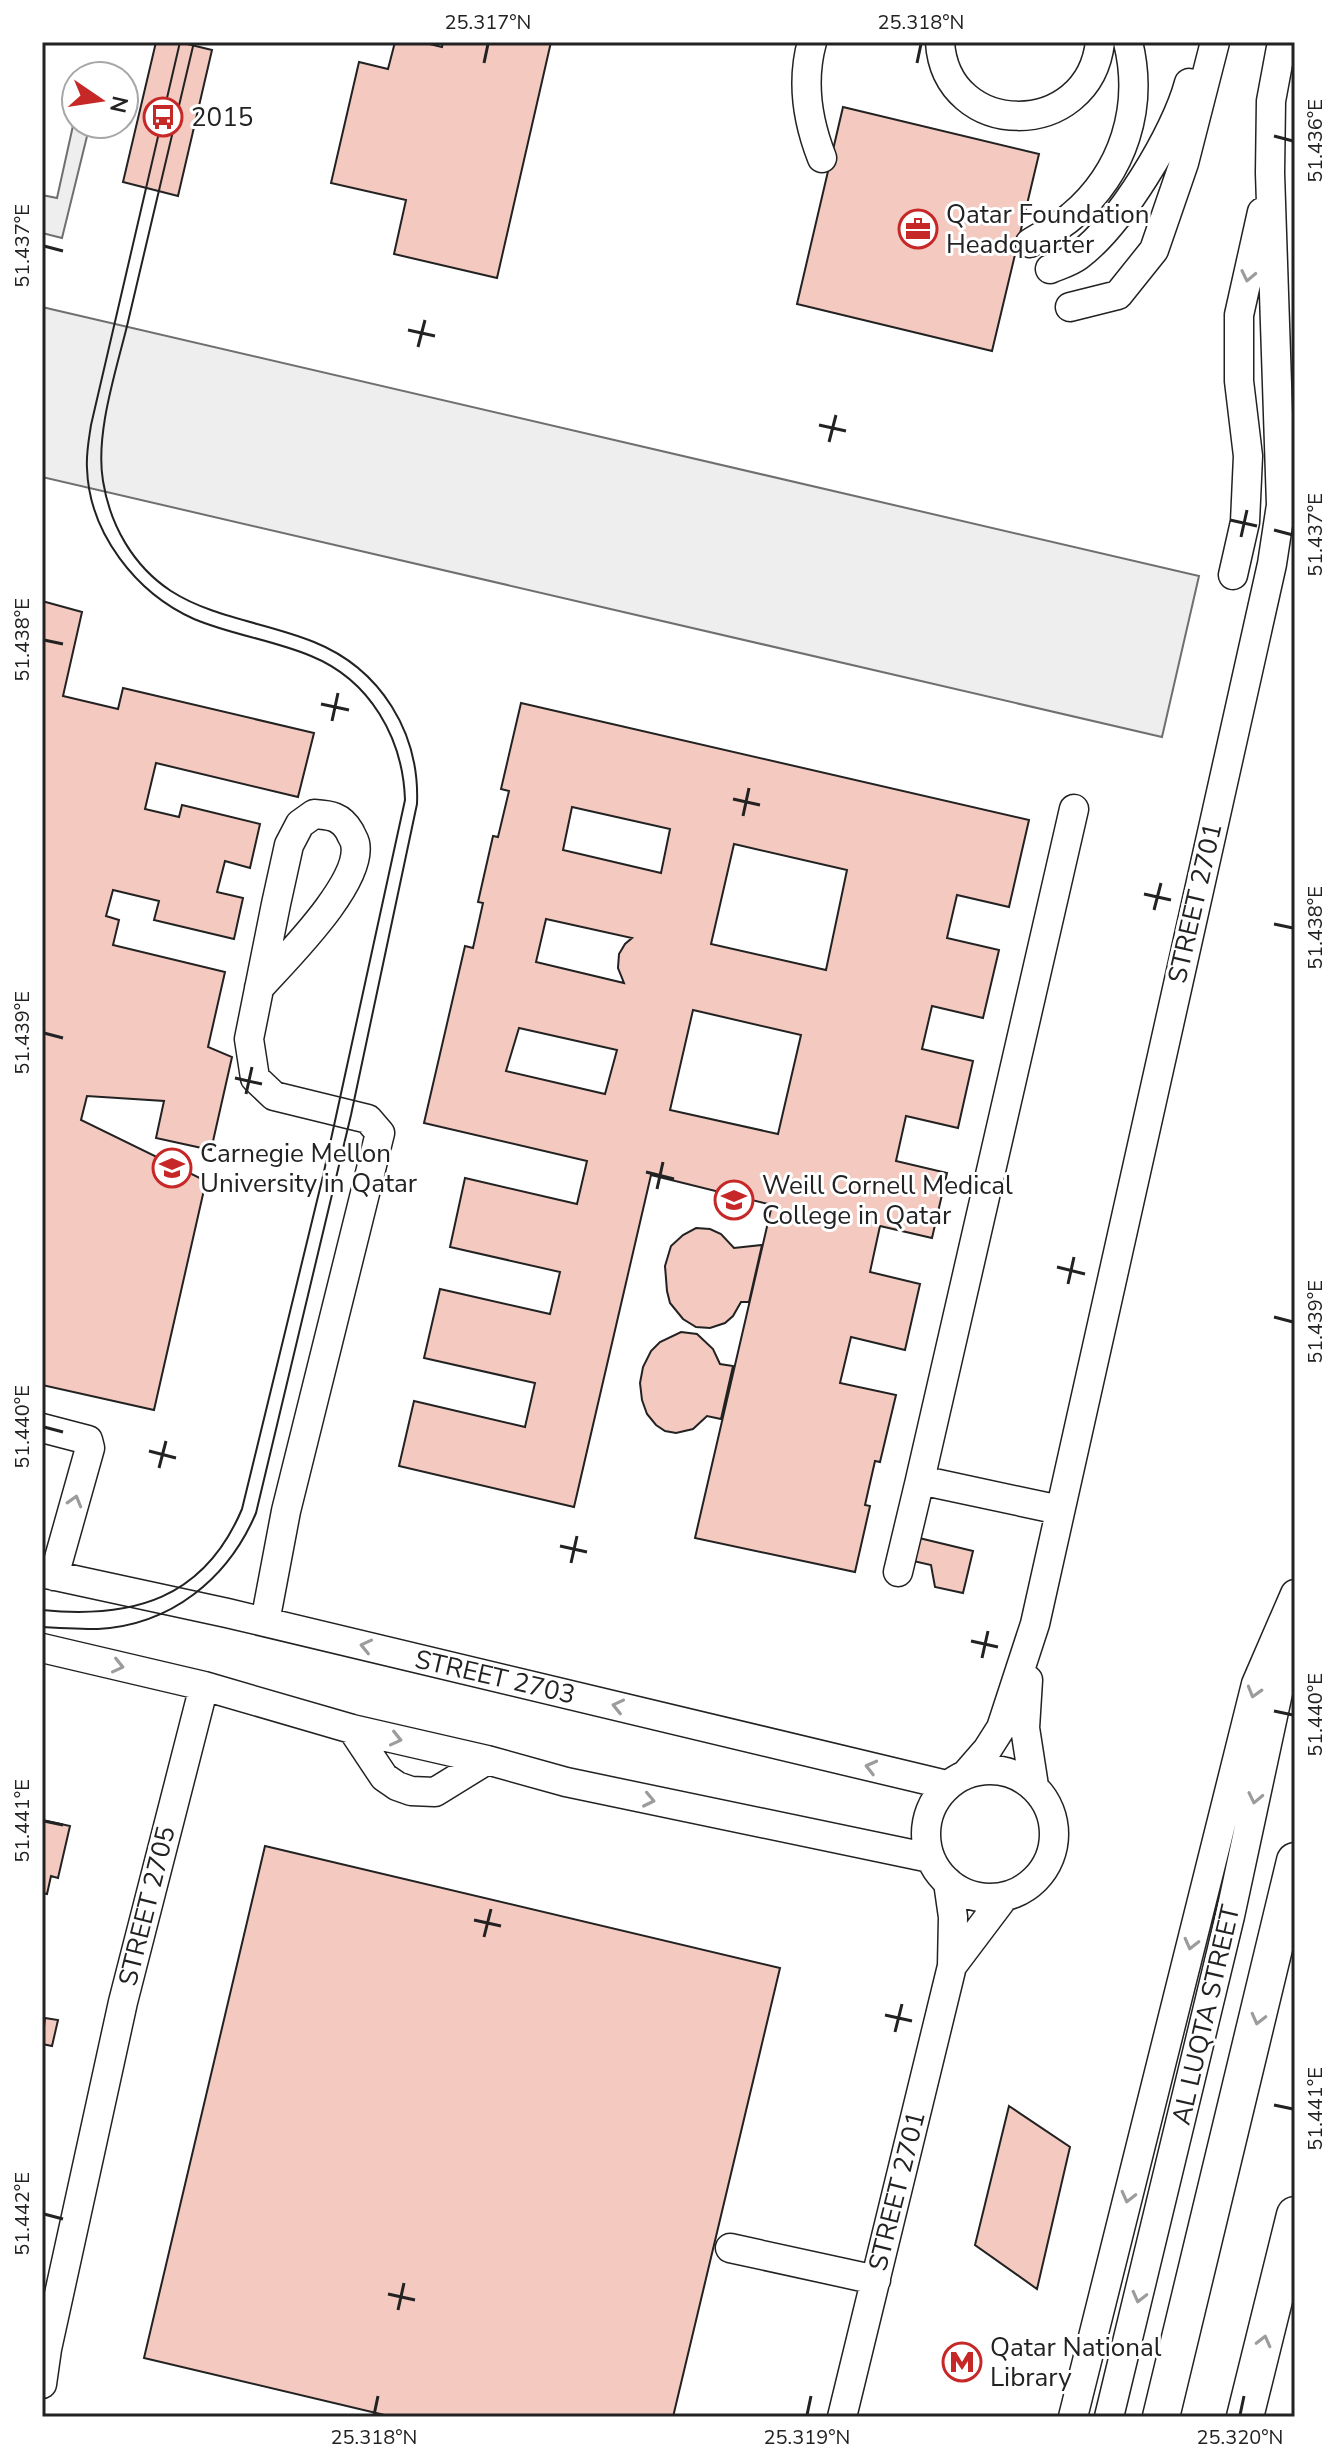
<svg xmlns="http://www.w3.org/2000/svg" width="1337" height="2459" font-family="'Nunito Sans',sans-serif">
	<rect width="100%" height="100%" fill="#fff"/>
	<!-- green -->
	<path fill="#eee" stroke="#6f6f6f" stroke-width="2" d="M 76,112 L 76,124 L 90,124 L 62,238 L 42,233 L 42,195 L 57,198 Z
		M 42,307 L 1199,576 L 1162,737 L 42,477 Z"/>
	<!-- building -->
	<path fill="#f3c9c0" stroke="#222" stroke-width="2" fill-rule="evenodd" d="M 156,42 L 179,42 L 212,50 L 178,196 L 123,182 Z
		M 395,42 L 421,42 L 442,47 L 443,42 L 551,42 L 497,278 L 394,254 L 406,200 L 331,183 L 359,62 L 388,69 Z
		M 843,107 L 1039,154 L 992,351 L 797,304 Z
		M 42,601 L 82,612 L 63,696 L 118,709 L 123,688 L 314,733 L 298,797 L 156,763 L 145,809 L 179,817 L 182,805 L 260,824 L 250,868 L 225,861 L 217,892 L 243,898 L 234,939 L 154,920 L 159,901 L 113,890 L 106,916 L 119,920 L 113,945 L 225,972 L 208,1047 L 232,1057 L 211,1150 L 156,1138 L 164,1101 L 87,1096 L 81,1120 L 206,1181 L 154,1410 L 42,1385 Z
		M 521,703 L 1029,820 L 1009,907 L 957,895 L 947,938 L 999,950 L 983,1018 L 932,1006 L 922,1049 L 973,1061 L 958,1128 L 906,1116 L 896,1161 L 947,1173 L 932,1238 L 880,1226 L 870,1272 L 920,1284 L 905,1350 L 851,1337 L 840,1383 L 896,1395 L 880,1462 L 875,1461 L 865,1505 L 870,1506 L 855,1572 L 695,1538 L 772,1205 L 651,1175 L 574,1507 L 399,1466 L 414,1401 L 525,1427 L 535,1383 L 424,1358 L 440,1289 L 550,1314 L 560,1272 L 450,1247 L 465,1178 L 577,1204 L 587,1161 L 424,1123 L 465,946 L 473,948 L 483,903 L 478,902 L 493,836 L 498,837 L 509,791 L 501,789 ZM 572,807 L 670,829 L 661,873 L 563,850 ZM 734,844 L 847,870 L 826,970 L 711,944 ZM 546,919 L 632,938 L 625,944 L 619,954 L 618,968 L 624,983 L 536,962 ZM 693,1010 L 801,1035 L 778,1134 L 670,1110 ZM 519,1028 L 617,1050 L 605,1094 L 506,1071 Z
		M 696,1228 L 710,1229 L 721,1234 L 734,1248 L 762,1245 L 749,1302 L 741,1302 L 733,1316 L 725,1323 L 710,1328 L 696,1327 L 683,1319 L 670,1303 L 667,1291 L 665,1266 L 671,1246 L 683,1235 Z
		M 681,1332 L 697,1334 L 713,1349 L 720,1364 L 733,1366 L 721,1419 L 707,1416 L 693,1429 L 676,1433 L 665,1431 L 656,1425 L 647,1414 L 642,1400 L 640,1383 L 643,1367 L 651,1351 L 660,1342 Z
		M 915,1537 L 973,1551 L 963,1593 L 935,1587 L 931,1565 L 909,1560 Z
		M 42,1820 L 70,1826 L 58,1878 L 51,1876 L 47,1894 L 42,1893 Z
		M 265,1846 L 780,1968 L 673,2417 L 393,2417 L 144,2358 Z
		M 45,2018 L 58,2020 L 52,2046 L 42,2044 Z
		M 1009,2106 L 1070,2147 L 1037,2289 L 975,2245 Z"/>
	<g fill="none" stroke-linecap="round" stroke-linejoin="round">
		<!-- minor casing -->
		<g stroke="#222" stroke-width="31">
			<path id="minor" d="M 812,42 C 801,82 807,120 822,158
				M 940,42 C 946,140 1089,141 1100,42
				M 1030,243 C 1044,234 1060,227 1072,216 C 1124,172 1144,107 1128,42
				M 1050,269 C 1059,265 1070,262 1078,256 C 1120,225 1176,133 1189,83
				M 1070,307 L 1118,295 L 1154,250 L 1184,163 L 1215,42
				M 1233,575 L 1245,522 L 1248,456 L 1239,381 L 1239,315 L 1262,212
				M 259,988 C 284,960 364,882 355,843 C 354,839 351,835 350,832 C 341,816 330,815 314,814 L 300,824 L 289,845 L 276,904 L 249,1039 L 255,1078 L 274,1096 L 368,1119 L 380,1133 L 286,1511 L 265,1622
				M 42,1428 L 88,1440 L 90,1448 L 54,1576
				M 1060,1510 L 920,1480 L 1074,809
				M 898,1572 L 920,1480
				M 42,1573 L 227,1613 L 947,1785
				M 42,1648 L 204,1686 L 352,1729 L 487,1760 L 566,1782 L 930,1858
				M 1028,1680 L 1025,1728 L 1034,1786
				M 352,1729 L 384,1777 L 397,1786 L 411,1791 L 435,1792 L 487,1760
				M926 1834a64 64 0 1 1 128 0a64 64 0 1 1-128 0Z
				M 967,1773 L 987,1750 L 1001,1728 L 1035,1624 L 1272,564 L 1281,505 L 1270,173 L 1271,101 L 1282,42
				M 952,1966 L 1004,1897
				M 730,2248 L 876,2280
				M 42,2384 L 47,2349 L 123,2002 L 204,1686
				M 842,2417 L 952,1966 L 953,1917 L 948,1882
				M 1073,2417 L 1256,1684 L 1295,1594
				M 1109,2417 L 1230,1916 L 1290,1637"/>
		</g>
		<!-- major casing -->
		<g stroke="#222" stroke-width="39">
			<path id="major" d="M 1161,2417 L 1295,1861
				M 1245,2417 L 1295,2215"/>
		</g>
		<!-- minor -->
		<use href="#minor" stroke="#fff" stroke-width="28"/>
		<!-- major -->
		<use href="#major" stroke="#fff" stroke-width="36"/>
		<!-- tram -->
		<path stroke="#222" stroke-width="2" d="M 42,1610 C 133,1619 204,1599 242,1509 L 323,1176 L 405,800 C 403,738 370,680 311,656 C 273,640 232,635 194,619 C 136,593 89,533 87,468 C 86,453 89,439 91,425 L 180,42
			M 42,1627 C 61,1628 80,1629 98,1629 C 171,1625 228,1579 256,1513 L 351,1115 L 417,804 C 420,733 381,669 314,642 C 268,623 213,618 171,591 C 133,566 110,525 103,481 C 95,434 116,371 127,326 C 149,231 172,137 194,42"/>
	</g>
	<!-- one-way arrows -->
	<defs><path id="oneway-chevron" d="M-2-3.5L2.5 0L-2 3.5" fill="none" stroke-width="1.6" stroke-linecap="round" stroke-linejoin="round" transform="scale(2)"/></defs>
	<g stroke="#9c9c9c">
		<use href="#oneway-chevron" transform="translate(1248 276) rotate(102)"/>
		<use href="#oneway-chevron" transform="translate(75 1501) rotate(-74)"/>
		<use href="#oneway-chevron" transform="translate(366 1646) rotate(-167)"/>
		<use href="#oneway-chevron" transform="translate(118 1666) rotate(13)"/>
		<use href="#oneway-chevron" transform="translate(1254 1692) rotate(106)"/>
		<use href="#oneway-chevron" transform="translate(618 1706) rotate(-167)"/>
		<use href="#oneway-chevron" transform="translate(396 1739) rotate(13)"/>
		<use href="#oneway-chevron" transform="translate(871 1767) rotate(-166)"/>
		<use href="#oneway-chevron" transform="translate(1255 1798) rotate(102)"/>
		<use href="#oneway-chevron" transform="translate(649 1800) rotate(12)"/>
		<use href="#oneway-chevron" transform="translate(1191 1944) rotate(104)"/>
		<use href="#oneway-chevron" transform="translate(1258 2019) rotate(104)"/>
		<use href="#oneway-chevron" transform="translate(1128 2197) rotate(104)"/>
		<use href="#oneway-chevron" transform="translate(1139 2297) rotate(104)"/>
		<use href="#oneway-chevron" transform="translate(1264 2341) rotate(-76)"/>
	</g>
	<!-- ticks -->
	<path fill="none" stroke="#222" stroke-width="3" d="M 484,63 L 488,44M 917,63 L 921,44M 1274,136 L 1293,141M 44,246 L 63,251M 408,330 L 435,336M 418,347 L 425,320M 819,425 L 846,431M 829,442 L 836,415M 1230,520 L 1257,526M 1274,530 L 1293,535M 1241,537 L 1247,510M 44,640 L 63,644M 321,704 L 349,710M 332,721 L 338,693M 733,799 L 760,805M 743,816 L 749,788M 1144,894 L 1171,900M 1154,910 L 1161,883M 1274,924 L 1293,928M 44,1033 L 63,1038M 235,1078 L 262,1084M 246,1094 L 252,1067M 646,1172 L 674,1179M 657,1189 L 663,1162M 1057,1267 L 1085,1274M 1068,1284 L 1074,1257M 1274,1317 L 1293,1322M 44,1427 L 63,1432M 149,1451 L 176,1458M 159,1468 L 166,1441M 560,1546 L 587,1552M 571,1563 L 577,1536M 971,1641 L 998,1647M 982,1658 L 988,1631M 1274,1711 L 1293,1715M 44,1821 L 63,1825M 474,1920 L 501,1926M 484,1937 L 491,1909M 885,2015 L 912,2021M 895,2032 L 902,2004M 1274,2105 L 1293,2109M 44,2214 L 63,2219M 388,2294 L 415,2300M 398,2310 L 404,2283M 374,2415 L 378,2396M 807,2415 L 811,2396M 1240,2415 L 1244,2396"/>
	<!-- icons -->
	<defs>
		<g id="bus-ring" transform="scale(2)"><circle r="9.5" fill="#fff" stroke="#c62828" stroke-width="1.5"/><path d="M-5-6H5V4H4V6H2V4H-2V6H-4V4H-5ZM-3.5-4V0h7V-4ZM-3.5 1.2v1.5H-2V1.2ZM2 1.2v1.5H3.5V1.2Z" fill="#c62828"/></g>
		<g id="office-ring" transform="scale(2)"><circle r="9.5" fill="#fff" stroke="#c62828" stroke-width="1.5"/><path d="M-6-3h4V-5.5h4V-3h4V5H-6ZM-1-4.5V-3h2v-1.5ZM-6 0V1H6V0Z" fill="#c62828"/></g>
		<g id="university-ring" transform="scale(2)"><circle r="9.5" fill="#fff" stroke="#c62828" stroke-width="1.5"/><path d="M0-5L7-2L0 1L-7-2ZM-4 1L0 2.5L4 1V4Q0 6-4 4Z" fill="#c62828"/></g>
		<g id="metro-ring" transform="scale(2)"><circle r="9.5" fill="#fff" stroke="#c62828" stroke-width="1.5"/><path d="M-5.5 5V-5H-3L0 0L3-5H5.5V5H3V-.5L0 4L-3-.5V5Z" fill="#c62828"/></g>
	</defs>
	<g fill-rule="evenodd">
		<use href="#bus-ring" x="163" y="117"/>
		<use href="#office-ring" x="918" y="229"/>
		<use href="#university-ring" x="172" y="1168"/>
		<use href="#university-ring" x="734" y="1200"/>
		<use href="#metro-ring" x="962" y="2362"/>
	</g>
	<g text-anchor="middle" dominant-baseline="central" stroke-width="6" stroke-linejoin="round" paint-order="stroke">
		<!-- poi labels -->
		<g font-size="26" fill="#222" stroke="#fff" text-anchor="start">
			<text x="191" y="117">2015</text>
			<text x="946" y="214">Qatar Foundation<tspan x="946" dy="30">Headquarter</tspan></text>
			<text x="200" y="1153">Carnegie Mellon<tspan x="200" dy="30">University in Qatar</tspan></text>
			<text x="762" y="1185">Weill Cornell Medical<tspan x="762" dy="30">College in Qatar</tspan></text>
			<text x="990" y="2347">Qatar National<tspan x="990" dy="30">Library</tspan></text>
		</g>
		<!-- street labels -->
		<g font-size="26" fill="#222" stroke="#fff">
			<text transform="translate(1195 903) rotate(-77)">STREET 2701</text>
			<text transform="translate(495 1677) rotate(13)">STREET 2703</text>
			<text transform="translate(147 1906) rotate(-76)">STREET 2705</text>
			<text transform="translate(1206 2015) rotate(-77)">AL LUQTA STREET</text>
			<text transform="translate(897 2191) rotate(-76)">STREET 2701</text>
		</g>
	</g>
	<!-- border -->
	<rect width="1337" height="2459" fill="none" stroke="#ffffff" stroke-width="88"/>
	<!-- north arrow -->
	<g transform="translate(100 100) rotate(103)"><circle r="38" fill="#ffffff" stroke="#a7a7a7" stroke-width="2"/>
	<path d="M0-6L14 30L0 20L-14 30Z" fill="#c62828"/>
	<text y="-12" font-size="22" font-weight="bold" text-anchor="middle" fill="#222222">N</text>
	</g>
	<rect x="44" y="44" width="1249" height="2371" fill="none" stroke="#222" stroke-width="3"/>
	<g font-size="20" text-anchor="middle" fill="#222">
		<text x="488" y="29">25.317°N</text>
		<text x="921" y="29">25.318°N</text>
		<text transform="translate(1315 141) rotate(-90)" y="7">51.436°E</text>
		<text transform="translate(22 246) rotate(-90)" y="7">51.437°E</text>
		<text transform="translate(1315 535) rotate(-90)" y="7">51.437°E</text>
		<text transform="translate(22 640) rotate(-90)" y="7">51.438°E</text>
		<text transform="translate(1315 928) rotate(-90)" y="7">51.438°E</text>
		<text transform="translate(22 1033) rotate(-90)" y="7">51.439°E</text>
		<text transform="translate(1315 1322) rotate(-90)" y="7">51.439°E</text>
		<text transform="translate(22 1427) rotate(-90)" y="7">51.440°E</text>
		<text transform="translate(1315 1715) rotate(-90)" y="7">51.440°E</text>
		<text transform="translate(22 1821) rotate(-90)" y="7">51.441°E</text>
		<text transform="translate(1315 2109) rotate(-90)" y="7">51.441°E</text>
		<text transform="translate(22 2214) rotate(-90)" y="7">51.442°E</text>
		<text x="374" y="2444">25.318°N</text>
		<text x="807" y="2444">25.319°N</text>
		<text x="1240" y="2444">25.320°N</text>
	</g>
</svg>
